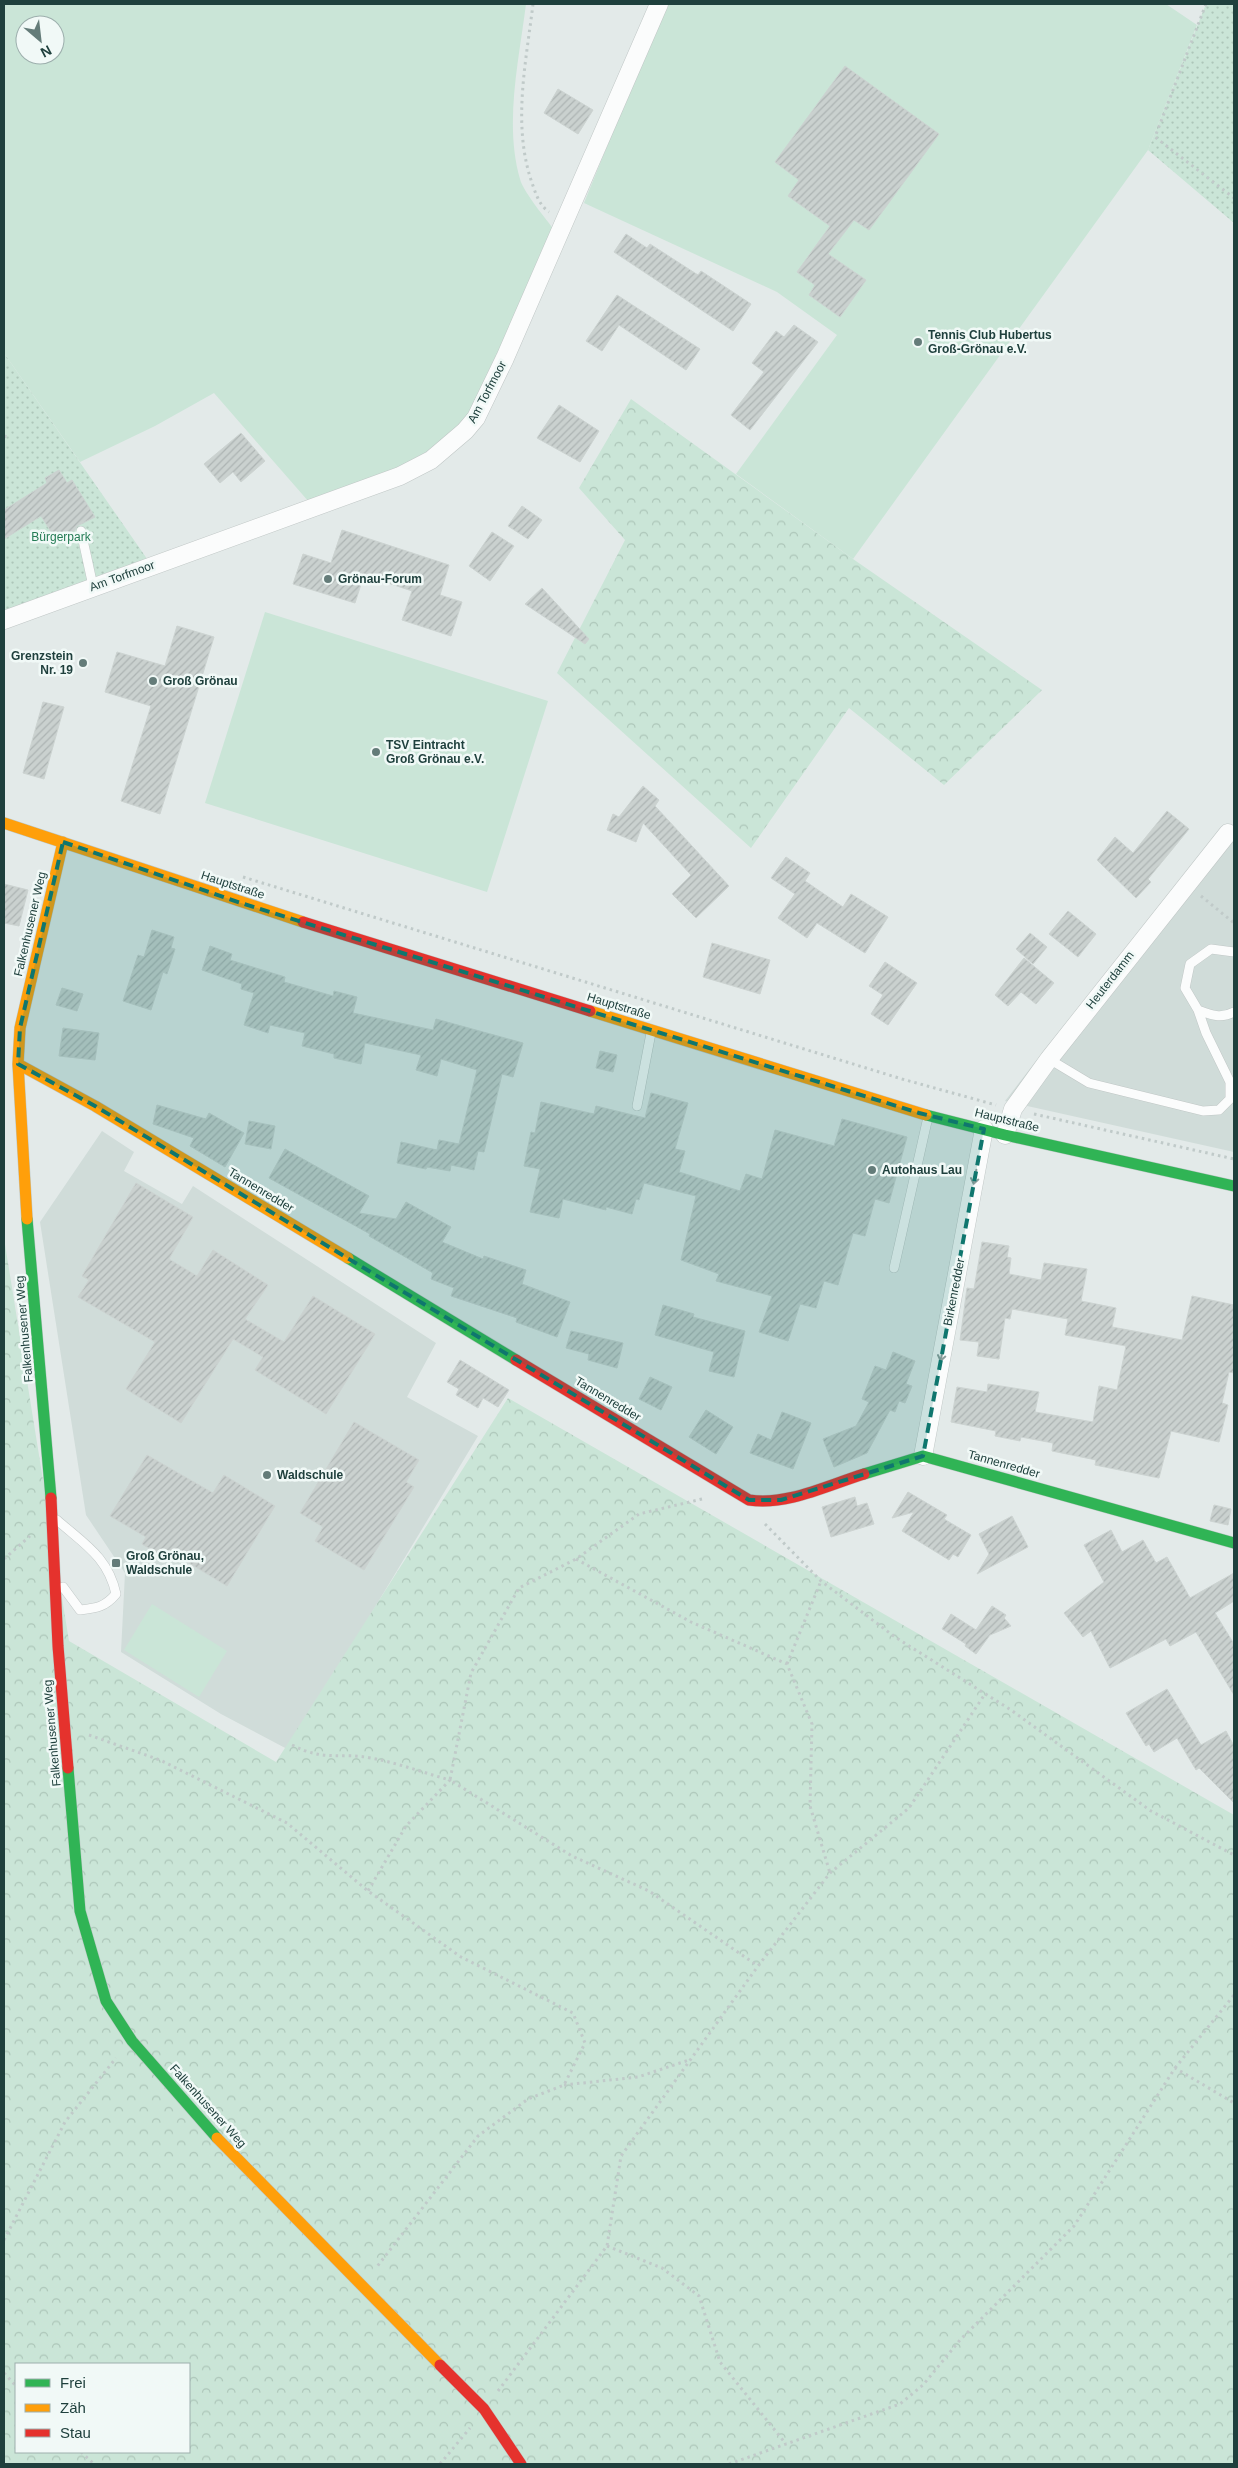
<svg xmlns="http://www.w3.org/2000/svg" width="1238" height="2468" font-family="Helvetica,sans-serif">
	<defs>
		<pattern id="forest-crowns" width="20" height="18" patternUnits="userSpaceOnUse" patternTransform="scale(1.25)"><rect width="20" height="18" fill="#cae5d7"/><path d="M2 6a3 3 0 1 1 6 0M12 15a3 3 0 1 1 6 0" fill="none" stroke="#adc6b9"/></pattern>
		<pattern id="park-dots" width="8" height="8" patternUnits="userSpaceOnUse" patternTransform="scale(1.25)"><rect width="8" height="8" fill="#cae5d7"/><path d="M2 2h.1M6 6h.1" fill="none" stroke="#adc6b9" stroke-width="1.8" stroke-linecap="round"/></pattern>
		<pattern id="building-hatch" width="6" height="6" patternUnits="userSpaceOnUse" patternTransform="scale(1.25)"><rect width="6" height="6" fill="#cad1cf"/><path d="M-1 1l2-2M0 6l6-6M5 7l2-2" fill="none" stroke="#adb4b3"/></pattern>
	</defs>
	<rect width="100%" height="100%" fill="#e3eae9"/>
	<!-- built -->
	<path fill="#d0dcd9" d="M 1234,827 L 1234,1152 L 1005,1101 L 1046,1048 Z
		M 102,1131 L 134,1152 L 124,1171 L 182,1204 L 193,1186 L 436,1343 L 407,1397 L 478,1436 L 289,1750 L 221,1714 L 121,1652 L 125,1573 L 86,1515 L 40,1222 Z"/>
	<!-- grass -->
	<path fill="#cae5d7" fill-rule="evenodd" d="M 4,4 L 526,4 C 519,60 504,124 520,179 C 523,192 550,224 559,236 L 456,440 L 316,510 L 214,393 L 155,426 L 80,462 L 4,353 ZM 25,25 L 55,25 L 55,55 L 25,55 Z
		M 665,4 L 1166,4 L 1197,25 L 1148,150 L 853,559 L 736,474 L 837,335 L 777,292 L 584,203 Z
		M 265,612 L 548,701 L 487,892 L 205,803 Z
		M 152,1604 L 227,1651 L 199,1697 L 124,1650 Z"/>
	<!-- forest -->
	<path fill="url(#forest-crowns)" fill-rule="evenodd" d="M 631,399 L 853,559 L 1042,690 L 944,785 L 849,708 L 751,848 L 557,673 L 625,540 L 579,488 Z
		M 4,1238 L 69,1641 L 276,1762 L 508,1398 L 1234,1815 L 1234,2464 L 4,2464 ZM 16,2364 L 189,2364 L 189,2452 L 16,2452 Z"/>
	<!-- park -->
	<path fill="url(#park-dots)" d="M 1206,4 L 1234,4 L 1234,223 L 1148,150 Z
		M 4,353 L 152,566 L 4,621 Z"/>
	<!-- building -->
	<path fill="url(#building-hatch)" stroke="#ccd3d1" d="M 845,66 L 939,134 L 869,230 L 854,220 L 828,254 L 866,280 L 840,317 L 809,295 L 815,285 L 797,272 L 830,226 L 788,196 L 799,180 L 775,162 Z
		M 558,89 L 593,110 L 578,134 L 544,113 Z
		M 626,234 L 647,248 L 650,244 L 698,275 L 701,271 L 751,304 L 733,331 L 614,252 Z
		M 617,295 L 700,349 L 686,370 L 619,325 L 602,351 L 586,341 Z
		M 794,325 L 818,342 L 750,430 L 731,415 L 764,372 L 752,363 L 776,331 L 784,337 Z
		M 559,405 L 599,431 L 580,462 L 537,438 Z
		M 241,433 L 265,461 L 241,482 L 233,472 L 220,483 L 204,464 Z
		M 59,470 L 67,483 L 72,480 L 95,517 L 77,526 L 75,530 L 57,541 L 41,516 L 4,539 L 4,510 L 47,483 L 45,478 Z
		M 522,506 L 542,520 L 528,539 L 508,526 Z
		M 342,530 L 449,565 L 440,595 L 462,602 L 451,636 L 402,620 L 412,591 L 364,575 L 355,603 L 293,584 L 303,554 L 331,563 Z
		M 492,532 L 514,546 L 490,581 L 469,566 Z
		M 542,588 L 589,639 L 585,644 L 525,604 Z
		M 177,626 L 214,637 L 160,814 L 121,801 L 151,706 L 105,692 L 117,652 L 165,666 Z
		M 43,702 L 64,707 L 44,779 L 23,773 Z
		M 643,786 L 659,800 L 655,806 L 729,886 L 696,918 L 672,894 L 691,875 L 643,823 L 636,842 L 607,830 L 613,814 L 619,817 Z
		M 1167,811 L 1189,829 L 1148,879 L 1151,882 L 1136,898 L 1097,860 L 1115,837 L 1133,853 Z
		M 786,857 L 810,873 L 805,881 L 843,907 L 851,894 L 888,917 L 865,953 L 817,923 L 807,938 L 778,918 L 795,894 L 771,878 Z
		M 4,884 L 28,890 L 19,926 L 4,923 Z
		M 1068,911 L 1096,934 L 1078,957 L 1049,934 Z
		M 152,930 L 174,937 L 171,948 L 175,949 L 167,974 L 163,972 L 151,1010 L 123,1001 L 138,955 L 144,957 Z
		M 1030,933 L 1047,947 L 1033,964 L 1016,949 Z
		M 712,943 L 770,960 L 760,994 L 703,977 Z
		M 210,946 L 232,954 L 230,960 L 285,977 L 284,982 L 333,996 L 334,991 L 357,997 L 353,1013 L 433,1030 L 436,1019 L 523,1043 L 513,1077 L 502,1074 L 484,1152 L 478,1151 L 474,1170 L 451,1165 L 450,1171 L 427,1167 L 426,1169 L 397,1163 L 401,1142 L 437,1150 L 439,1140 L 459,1144 L 477,1070 L 441,1059 L 437,1076 L 416,1070 L 421,1055 L 365,1043 L 361,1064 L 334,1058 L 334,1054 L 302,1046 L 305,1033 L 270,1025 L 268,1033 L 244,1025 L 254,993 L 241,989 L 242,984 L 202,970 Z
		M 1024,958 L 1054,983 L 1036,1004 L 1021,992 L 1008,1006 L 995,995 Z
		M 885,962 L 917,983 L 888,1025 L 871,1014 L 883,995 L 869,986 Z
		M 62,988 L 83,994 L 77,1011 L 56,1005 Z
		M 63,1028 L 99,1033 L 95,1060 L 59,1056 Z
		M 600,1051 L 617,1055 L 613,1072 L 596,1068 Z
		M 651,1093 L 688,1103 L 675,1149 L 685,1151 L 679,1172 L 740,1191 L 746,1174 L 762,1179 L 775,1130 L 834,1146 L 842,1119 L 907,1137 L 889,1203 L 875,1199 L 865,1236 L 853,1233 L 838,1285 L 824,1281 L 816,1308 L 800,1304 L 788,1341 L 759,1332 L 772,1296 L 716,1281 L 719,1274 L 681,1260 L 696,1196 L 644,1183 L 639,1200 L 636,1199 L 632,1214 L 606,1207 L 606,1210 L 563,1199 L 559,1218 L 530,1212 L 540,1169 L 524,1166 L 531,1132 L 535,1133 L 541,1102 L 594,1114 L 596,1106 L 645,1118 Z
		M 157,1105 L 206,1119 L 209,1113 L 244,1133 L 225,1167 L 190,1146 L 194,1138 L 153,1124 Z
		M 249,1121 L 275,1126 L 271,1149 L 245,1144 Z
		M 285,1149 L 369,1196 L 359,1213 L 396,1219 L 406,1202 L 451,1227 L 442,1242 L 483,1259 L 484,1256 L 526,1270 L 522,1284 L 570,1302 L 557,1337 L 516,1322 L 517,1318 L 451,1296 L 454,1288 L 431,1279 L 433,1273 L 369,1236 L 370,1234 L 269,1178 Z
		M 136,1183 L 193,1217 L 169,1259 L 197,1276 L 213,1250 L 268,1285 L 245,1319 L 284,1342 L 313,1296 L 375,1334 L 326,1414 L 255,1370 L 263,1357 L 233,1339 L 181,1423 L 126,1389 L 155,1342 L 78,1297 L 89,1280 L 82,1276 Z
		M 982,1242 L 1009,1246 L 1007,1257 L 1011,1258 L 1009,1274 L 1041,1280 L 1044,1263 L 1087,1269 L 1081,1301 L 1116,1308 L 1112,1327 L 1182,1340 L 1192,1296 L 1234,1305 L 1234,1373 L 1229,1372 L 1222,1403 L 1228,1405 L 1219,1442 L 1171,1431 L 1159,1478 L 1095,1465 L 1096,1460 L 1052,1451 L 1053,1443 L 1021,1437 L 1020,1441 L 995,1436 L 996,1431 L 951,1422 L 957,1387 L 987,1392 L 988,1384 L 1039,1392 L 1035,1412 L 1093,1422 L 1099,1386 L 1117,1390 L 1126,1346 L 1065,1335 L 1068,1319 L 1012,1309 L 1010,1319 L 1005,1318 L 999,1359 L 977,1356 L 979,1342 L 960,1340 L 967,1288 L 974,1289 Z
		M 663,1305 L 694,1314 L 693,1317 L 745,1331 L 734,1377 L 709,1371 L 714,1352 L 655,1335 Z
		M 571,1331 L 623,1343 L 617,1368 L 588,1360 L 589,1354 L 566,1348 Z
		M 893,1352 L 915,1361 L 906,1384 L 912,1386 L 905,1403 L 899,1401 L 895,1412 L 890,1410 L 867,1453 L 834,1467 L 823,1439 L 856,1426 L 869,1402 L 862,1399 L 875,1366 L 886,1370 Z
		M 460,1360 L 509,1390 L 498,1407 L 483,1398 L 478,1408 L 456,1395 L 459,1389 L 447,1382 Z
		M 650,1377 L 672,1387 L 661,1410 L 639,1399 Z
		M 706,1410 L 733,1427 L 716,1454 L 689,1437 Z
		M 782,1412 L 811,1423 L 793,1469 L 750,1453 L 758,1434 L 771,1440 Z
		M 354,1422 L 419,1460 L 406,1482 L 414,1487 L 364,1570 L 315,1541 L 323,1527 L 300,1513 Z
		M 147,1455 L 213,1493 L 224,1475 L 275,1506 L 227,1586 L 171,1552 L 166,1559 L 142,1544 L 146,1537 L 110,1516 Z
		M 908,1492 L 947,1515 L 944,1519 L 971,1535 L 958,1557 L 953,1554 L 949,1560 L 902,1531 L 914,1512 L 892,1518 Z
		M 855,1497 L 857,1506 L 867,1503 L 874,1524 L 831,1537 L 822,1507 Z
		M 1214,1505 L 1231,1509 L 1228,1525 L 1210,1521 Z
		M 1012,1516 L 1028,1547 L 977,1574 L 989,1554 L 979,1534 Z
		M 1111,1530 L 1122,1552 L 1143,1540 L 1156,1563 L 1167,1557 L 1190,1598 L 1234,1573 L 1234,1601 L 1215,1613 L 1234,1644 L 1234,1695 L 1196,1632 L 1170,1646 L 1166,1639 L 1110,1668 L 1091,1631 L 1083,1637 L 1064,1613 L 1104,1582 L 1084,1545 Z
		M 992,1606 L 1006,1615 L 1004,1618 L 1011,1626 L 990,1635 L 976,1654 L 965,1646 L 966,1644 L 942,1629 L 951,1614 L 976,1630 Z
		M 1167,1689 L 1201,1745 L 1226,1731 L 1234,1746 L 1234,1803 L 1199,1768 L 1196,1770 L 1177,1738 L 1154,1752 L 1149,1744 L 1146,1746 L 1126,1713 Z"/>
	<g fill="none" stroke-linecap="round" stroke-linejoin="round">
		<!-- lane casing -->
		<g stroke="#c0c7c6" stroke-width="10">
			<path id="lane" d="M 81,531 L 93,586
				M 1198,1010 C 1211,1015 1221,1019 1234,1012
				M 1049,1059 L 1089,1083 L 1203,1111 L 1219,1110 L 1230,1099 L 1230,1082 L 1206,1033 L 1198,1010 L 1185,988 L 1190,964 L 1211,949 L 1234,952
				M 637,1106 L 651,1033
				M 894,1268 L 928,1117
				M 57,1520 C 84,1544 108,1557 116,1594 C 105,1607 97,1608 80,1610 L 63,1587"/>
		</g>
		<!-- street casing -->
		<g stroke="#c0c7c6" stroke-width="19">
			<path id="street" d="M 4,620 L 400,476 L 431,460 L 465,431 L 476,418 L 505,358 L 659,4
				M 1005,1135 L 1013,1109 L 1049,1059 L 1228,833
				M 923,1456 L 984,1129"/>
		</g>
		<!-- fast casing -->
		<g stroke="#bec8c6" stroke-width="12">
			<path id="fast" d="M 926,1115 L 1005,1135 L 1234,1186
				M 27,1219 L 51,1498
				M 348,1258 L 516,1360
				M 864,1474 L 923,1456 L 1234,1543
				M 68,1768 L 80,1911 L 106,2001 L 132,2041 L 217,2138"/>
		</g>
		<!-- slow casing -->
		<g stroke="#bec8c6" stroke-width="12">
			<path id="slow" d="M 4,823 L 303,922
				M 590,1011 L 926,1115
				M 18,1064 L 95,1106 L 348,1258
				M 27,1219 L 18,1064 L 20,1028 L 63,842
				M 217,2138 L 440,2365"/>
		</g>
		<!-- jam casing -->
		<g stroke="#bec8c6" stroke-width="12">
			<path id="jam" d="M 303,922 L 590,1011
				M 516,1360 L 749,1500 C 787,1506 828,1485 864,1474
				M 51,1498 L 58,1646 L 68,1768
				M 440,2365 L 484,2409 L 521,2464"/>
		</g>
		<!-- path -->
		<path stroke="#c0cac9" stroke-width="3" stroke-dasharray="2.5 4" stroke-linecap="butt" d="M 533,4 C 526,63 512,125 532,183 C 536,194 539,205 549,212
			M 1206,4 L 1155,137 L 1234,198
			M 4,436 L 7,437
			M 243,877 L 902,1079 L 996,1105
			M 1201,896 L 1234,923
			M 1034,1114 L 1234,1159
			M 702,1499 L 639,1514 L 576,1559 L 519,1588 L 471,1673 L 450,1780 L 572,1856 L 649,1891 L 758,1966
			M 765,1524 L 821,1581 L 895,1637 L 1011,1710 L 1151,1811 L 1234,1855
			M 4,1559 L 30,1536
			M 576,1559 L 691,1622 L 787,1664 L 812,1724 L 810,1806 L 830,1873
			M 787,1664 L 821,1581
			M 89,1735 L 160,1760 L 287,1823 L 368,1891 L 461,1957 L 573,2013 L 585,2043 L 564,2085 L 528,2099 L 478,2136 L 376,2268
			M 292,1745 C 325,1762 340,1752 371,1758 C 398,1763 424,1773 450,1780 L 406,1826 L 368,1891
			M 1175,2068 L 1234,1995
			M 564,2085 L 638,2077 L 689,2060
			M 4,2240 L 65,2122 L 116,2058
			M 607,2246 L 662,2268 L 699,2296 L 720,2362 L 786,2444
			M 4,2373 L 16,2386
			M 498,2391 L 607,2246 L 621,2156 L 758,1966 L 830,1873 L 909,1808 L 985,1694
			M 81,2452 L 94,2464
			M 440,2464 L 470,2428
			M 729,2464 L 900,2404 L 923,2385 L 960,2340 L 1074,2226 L 1175,2068 L 1234,2103"/>
		<!-- lane -->
		<use href="#lane" stroke="#fbfcfc" stroke-width="9"/>
		<!-- street -->
		<use href="#street" stroke="#fbfcfc" stroke-width="18"/>
		<!-- fast -->
		<use href="#fast" stroke="#30b455" stroke-width="11"/>
		<!-- slow -->
		<use href="#slow" stroke="#ff9f0a" stroke-width="11"/>
		<!-- jam -->
		<use href="#jam" stroke="#e5322d" stroke-width="11"/>
	</g>
	<!-- one-way arrows -->
	<defs><path id="oneway-shaft" d="M-6 0H5M1.5-3L5.5 0L1.5 3" fill="none" stroke-width="1.6" stroke-linecap="round" stroke-linejoin="round" transform="scale(1.25)"/></defs>
	<g stroke="#8d9e9c">
		<use href="#oneway-shaft" transform="translate(975 1177) rotate(101)"/>
		<use href="#oneway-shaft" transform="translate(942 1354) rotate(101)"/>
	</g>
	<!-- marked area -->
	<path fill="#0f766e" fill-opacity="0.2" stroke="#0f766e" stroke-width="4" stroke-dasharray="10 6" stroke-linejoin="round" d="M 63,842 L 244,904 L 919,1113 L 984,1129 L 923,1456 L 781,1500 L 749,1500 L 95,1106 L 18,1064 L 20,1028 Z"/>
	<!-- markers -->
	<g fill="#647c79" stroke="#f1f9f7" stroke-width="2">
		<circle cx="918" cy="342" r="5"/>
		<circle cx="328" cy="579" r="5"/>
		<circle cx="83" cy="663" r="5"/>
		<circle cx="153" cy="681" r="5"/>
		<circle cx="376" cy="752" r="5"/>
		<circle cx="872" cy="1170" r="5"/>
		<circle cx="267" cy="1475" r="5"/>
		<rect x="111" y="1558" width="10" height="10" rx="2.5"/>
	</g>
	<g text-anchor="middle" dominant-baseline="central" stroke-width="5" stroke-linejoin="round" paint-order="stroke">
		<!-- poi labels -->
		<g font-size="12" font-weight="bold" fill="#1f403d" stroke="#f1f9f7" text-anchor="start">
			<text x="928" y="335">Tennis Club Hubertus<tspan x="928" dy="14">Groß-Grönau e.V.</tspan></text>
			<text x="338" y="579">Grönau-Forum</text>
			<text x="73" y="656" text-anchor="end">Grenzstein<tspan x="73" dy="14">Nr. 19</tspan></text>
			<text x="163" y="681">Groß Grönau</text>
			<text x="386" y="745">TSV Eintracht<tspan x="386" dy="14">Groß Grönau e.V.</tspan></text>
			<text x="882" y="1170">Autohaus Lau</text>
			<text x="277" y="1475">Waldschule</text>
			<text x="126" y="1556">Groß Grönau,<tspan x="126" dy="14">Waldschule</tspan></text>
		</g>
		<!-- street labels -->
		<g font-size="12" fill="#1f403d" stroke="#f1f9f7">
			<text transform="translate(487 392) rotate(-62)">Am Torfmoor</text>
			<text transform="translate(122 576) rotate(-20)">Am Torfmoor</text>
			<text transform="translate(233 885) rotate(18)">Hauptstraße</text>
			<text transform="translate(30 924) rotate(-77)">Falkenhusener Weg</text>
			<text transform="translate(1110 980) rotate(-52)">Heuterdamm</text>
			<text transform="translate(619 1006) rotate(17)">Hauptstraße</text>
			<text transform="translate(1007 1120) rotate(14)">Hauptstraße</text>
			<text transform="translate(261 1190) rotate(31)">Tannenredder</text>
			<text transform="translate(954 1292) rotate(-79)">Birkenredder</text>
			<text transform="translate(24 1329) rotate(-95)">Falkenhusener Weg</text>
			<text transform="translate(608 1399) rotate(31)">Tannenredder</text>
			<text transform="translate(1004 1464) rotate(16)">Tannenredder</text>
			<text transform="translate(52 1733) rotate(-95)">Falkenhusener Weg</text>
			<text transform="translate(208 2106) rotate(48)">Falkenhusener Weg</text>
		</g>
		<!-- park labels -->
		<g font-size="12" fill="#247c55" stroke="#f1f9f7">
			<text x="61" y="537">Bürgerpark</text>
		</g>
	</g>
	<!-- border -->
	<rect width="1238" height="2468" fill="none" stroke="#1f403d" stroke-width="10"/>
	<!-- legend -->
	<rect x="15" y="2363" width="175" height="90" fill="#f1f9f7" stroke="#9dafad"/>
	<rect x="25" y="2379" width="25" height="8" fill="#30b455" stroke="#9dafad"/>
	<text x="60" y="2388" font-size="15" fill="#1f403d">Frei</text>
	<rect x="25" y="2404" width="25" height="8" fill="#ff9f0a" stroke="#9dafad"/>
	<text x="60" y="2413" font-size="15" fill="#1f403d">Zäh</text>
	<rect x="25" y="2429" width="25" height="8" fill="#e5322d" stroke="#9dafad"/>
	<text x="60" y="2438" font-size="15" fill="#1f403d">Stau</text>
	<!-- north arrow -->
	<g transform="translate(40 40) rotate(152)"><circle r="24" fill="#f1f9f7" stroke="#9dafad"/>
	<path d="M0-4L9 19L0 12L-9 19Z" fill="#647c79"/>
	<text y="-8" font-size="14" font-weight="bold" text-anchor="middle" fill="#1f403d">N</text>
	</g>
</svg>
